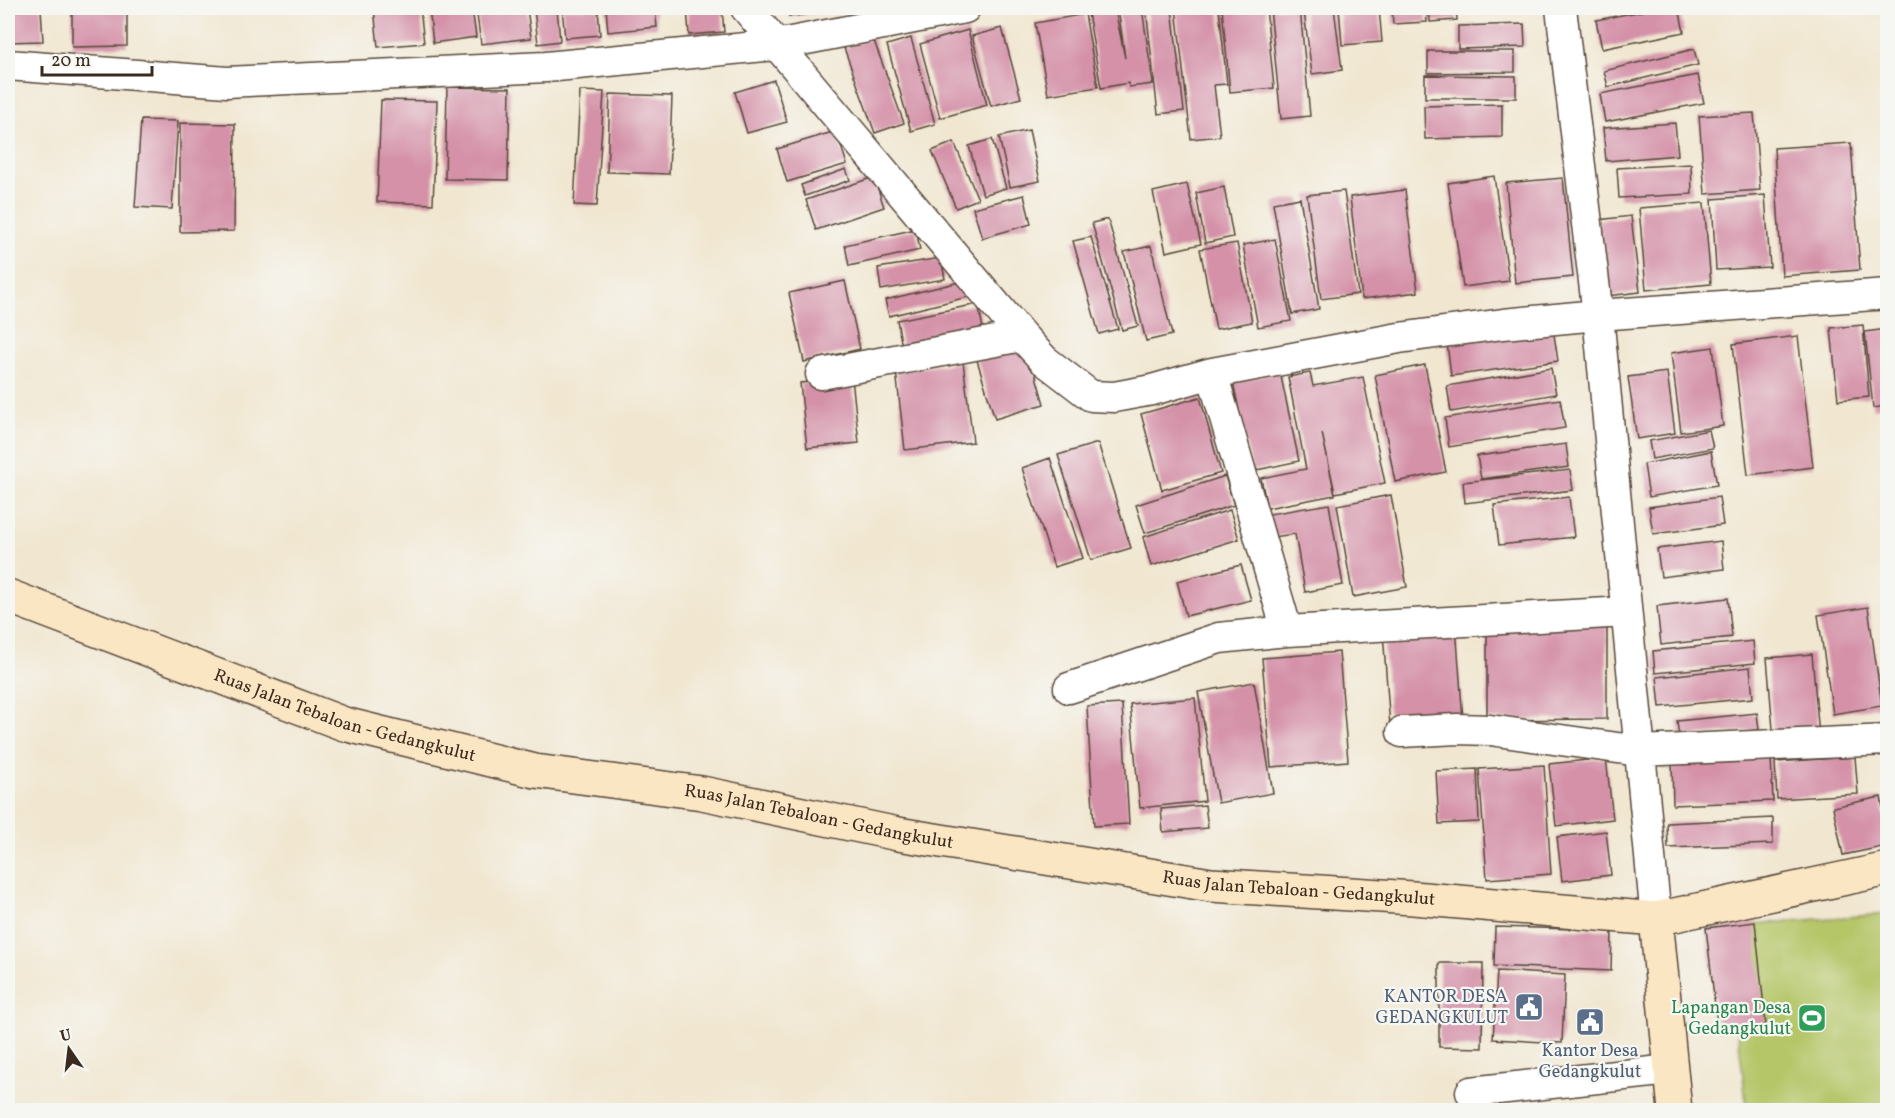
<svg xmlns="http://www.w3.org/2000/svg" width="1895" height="1118" font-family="Vollkorn,serif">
	<rect width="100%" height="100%" fill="#f6f6f2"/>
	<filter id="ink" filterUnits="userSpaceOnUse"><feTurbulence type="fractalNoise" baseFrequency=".0167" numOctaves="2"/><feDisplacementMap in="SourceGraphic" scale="12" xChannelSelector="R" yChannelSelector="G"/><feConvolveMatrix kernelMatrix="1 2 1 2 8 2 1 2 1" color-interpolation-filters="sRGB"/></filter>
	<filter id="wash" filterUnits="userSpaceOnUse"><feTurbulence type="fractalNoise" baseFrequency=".008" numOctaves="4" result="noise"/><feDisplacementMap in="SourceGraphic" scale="24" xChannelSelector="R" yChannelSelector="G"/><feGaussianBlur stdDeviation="1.35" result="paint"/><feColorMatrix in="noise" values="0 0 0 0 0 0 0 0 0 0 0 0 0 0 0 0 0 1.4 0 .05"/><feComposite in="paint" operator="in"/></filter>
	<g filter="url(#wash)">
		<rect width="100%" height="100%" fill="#f1e7d1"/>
		<!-- green -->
		<path fill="#b5c669" stroke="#787844" stroke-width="1.5" d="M 1887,914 L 1887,1110 L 1747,1110 L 1725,926 Z"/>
		<g id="blocks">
			<!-- building -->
			<path fill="#d491a8" d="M 8,8 L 41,8 L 43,41 L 8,42 Z
				M 72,8 L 127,8 L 127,46 L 72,47 Z
				M 374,8 L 420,8 L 424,43 L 378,47 Z
				M 429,8 L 472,8 L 476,37 L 433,43 Z
				M 476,8 L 527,8 L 531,38 L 481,44 Z
				M 534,8 L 557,8 L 560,41 L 538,44 Z
				M 562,8 L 598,8 L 600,35 L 565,38 Z
				M 606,8 L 655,8 L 657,27 L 608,32 Z
				M 687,8 L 722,8 L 724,32 L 689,35 Z
				M 788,8 L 828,8 L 828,11 L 789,17 Z
				M 1118,8 L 1142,8 L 1153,84 L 1129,87 L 1128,83 L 1101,88 L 1088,13 L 1115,9 L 1125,58 Z
				M 1146,8 L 1172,8 L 1184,111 L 1158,114 Z
				M 1176,8 L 1219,8 L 1227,84 L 1214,85 L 1220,136 L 1191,139 Z
				M 1222,8 L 1266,8 L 1274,88 L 1230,92 Z
				M 1270,8 L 1300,8 L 1310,116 L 1281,119 Z
				M 1334,8 L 1342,70 L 1312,74 L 1304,12 Z
				M 1339,8 L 1379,8 L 1382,42 L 1342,45 Z
				M 1392,8 L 1426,8 L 1427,22 L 1393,24 Z
				M 1429,8 L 1456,8 L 1457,20 L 1430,22 Z
				M 1658,8 L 1679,8 L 1684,32 L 1602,49 L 1596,20 Z
				M 1085,14 L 1098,87 L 1048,95 L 1035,23 Z
				M 1524,24 L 1525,47 L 1458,49 L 1458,26 Z
				M 1002,28 L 1021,98 L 991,106 L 972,36 Z
				M 968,30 L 987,105 L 940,118 L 920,44 Z
				M 873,38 L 904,123 L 875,133 L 844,48 Z
				M 911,38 L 935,124 L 911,131 L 887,45 Z
				M 1694,49 L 1698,65 L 1608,87 L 1604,71 Z
				M 1428,51 L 1515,51 L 1515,72 L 1428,73 Z
				M 1425,75 L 1516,76 L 1516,98 L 1425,98 Z
				M 1698,75 L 1704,103 L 1605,122 L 1600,94 Z
				M 774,80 L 787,122 L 747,133 L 735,92 Z
				M 447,87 L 510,88 L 508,180 L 445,179 Z
				M 580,91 L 604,92 L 597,206 L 574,205 Z
				M 610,94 L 672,96 L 669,174 L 607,172 Z
				M 381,100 L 437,101 L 433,204 L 377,202 Z
				M 1502,104 L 1502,137 L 1425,139 L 1424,106 Z
				M 1754,113 L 1760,190 L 1705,194 L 1699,116 Z
				M 141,120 L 178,121 L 172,209 L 135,207 Z
				M 180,123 L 235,124 L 234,231 L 180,232 Z
				M 1675,123 L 1678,155 L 1606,161 L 1603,128 Z
				M 1029,130 L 1040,181 L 1010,187 L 999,137 Z
				M 836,131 L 847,164 L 787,182 L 777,149 Z
				M 992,139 L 1006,188 L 983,195 L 969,146 Z
				M 954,142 L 978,199 L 956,208 L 932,151 Z
				M 1851,143 L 1860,270 L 1782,276 L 1774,148 Z
				M 1691,164 L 1692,194 L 1619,198 L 1617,168 Z
				M 846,169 L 850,180 L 805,196 L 801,185 Z
				M 1494,176 L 1509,281 L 1463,287 L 1448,183 Z
				M 874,177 L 884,207 L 816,230 L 806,200 Z
				M 1563,178 L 1573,277 L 1515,283 L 1506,183 Z
				M 1187,184 L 1201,244 L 1166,252 L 1153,192 Z
				M 1224,187 L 1233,237 L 1205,243 L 1196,193 Z
				M 1405,190 L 1418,292 L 1362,299 L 1350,197 Z
				M 1344,191 L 1358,294 L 1321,299 L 1307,195 Z
				M 1024,195 L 1031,224 L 982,238 L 973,208 Z
				M 1765,195 L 1770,267 L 1716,270 L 1712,199 Z
				M 1300,198 L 1319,309 L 1292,314 L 1273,203 Z
				M 1704,203 L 1711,284 L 1646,290 L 1639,208 Z
				M 1631,216 L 1640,292 L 1607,296 L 1598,220 Z
				M 1108,219 L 1138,326 L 1122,330 L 1092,223 Z
				M 916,229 L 920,250 L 849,266 L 845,245 Z
				M 1091,237 L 1118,329 L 1099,334 L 1073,241 Z
				M 1275,239 L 1291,321 L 1258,327 L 1243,245 Z
				M 1237,243 L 1252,322 L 1216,329 L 1200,249 Z
				M 1151,246 L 1172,335 L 1146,341 L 1124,252 Z
				M 941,258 L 945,279 L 881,290 L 878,268 Z
				M 968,280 L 972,296 L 889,316 L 885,300 Z
				M 845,281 L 860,349 L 804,362 L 789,293 Z
				M 978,304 L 985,338 L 903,353 L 897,320 Z
				M 1863,325 L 1869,397 L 1838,400 L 1831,328 Z
				M 1553,328 L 1558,361 L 1451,376 L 1447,343 Z
				M 1887,329 L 1887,406 L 1873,408 L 1865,332 Z
				M 1798,336 L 1813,467 L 1748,475 L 1733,344 Z
				M 1027,345 L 1044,404 L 995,419 L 977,360 Z
				M 1713,347 L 1723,426 L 1681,432 L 1671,353 Z
				M 963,362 L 973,442 L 905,450 L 896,371 Z
				M 1425,365 L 1446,472 L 1395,482 L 1375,375 Z
				M 1551,368 L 1556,394 L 1451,412 L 1447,386 Z
				M 1280,372 L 1299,461 L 1252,471 L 1233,382 Z
				M 1667,372 L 1675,433 L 1637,439 L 1628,377 Z
				M 1310,373 L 1313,386 L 1363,377 L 1385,483 L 1335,493 L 1322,433 L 1335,495 L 1267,508 L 1261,478 L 1306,469 L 1288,377 Z
				M 852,378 L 859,443 L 807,448 L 800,383 Z
				M 1200,397 L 1221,473 L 1162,490 L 1141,414 Z
				M 1560,399 L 1565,428 L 1449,447 L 1445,418 Z
				M 1709,430 L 1713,448 L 1652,459 L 1649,441 Z
				M 1098,443 L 1131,548 L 1091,560 L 1058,455 Z
				M 1566,444 L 1569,467 L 1481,479 L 1477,456 Z
				M 1711,451 L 1717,485 L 1649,497 L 1644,464 Z
				M 1050,458 L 1083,558 L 1054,567 L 1022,468 Z
				M 1570,470 L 1573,490 L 1465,503 L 1463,482 Z
				M 1225,476 L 1234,505 L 1145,533 L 1136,505 Z
				M 1391,495 L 1407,587 L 1353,597 L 1337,505 Z
				M 1569,497 L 1574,537 L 1499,545 L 1494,505 Z
				M 1719,497 L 1723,525 L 1653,534 L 1649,507 Z
				M 1329,504 L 1343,585 L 1305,592 L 1295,534 L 1273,537 L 1269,514 Z
				M 1230,510 L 1239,539 L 1151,566 L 1143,537 Z
				M 1721,541 L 1724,569 L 1661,577 L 1657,549 Z
				M 1241,565 L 1251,600 L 1186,616 L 1177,581 Z
				M 1728,598 L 1732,637 L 1661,645 L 1657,606 Z
				M 1868,607 L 1882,706 L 1833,714 L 1818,615 Z
				M 1607,622 L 1607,719 L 1487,720 L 1487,623 Z
				M 1456,626 L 1463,721 L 1390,727 L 1383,632 Z
				M 1753,641 L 1755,663 L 1655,673 L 1653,651 Z
				M 1339,652 L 1348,761 L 1271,767 L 1262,658 Z
				M 1812,654 L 1819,736 L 1774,741 L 1767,658 Z
				M 1750,667 L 1753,698 L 1660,707 L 1657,677 Z
				M 1254,682 L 1273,793 L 1218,803 L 1198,692 Z
				M 1195,698 L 1205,801 L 1140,808 L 1130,704 Z
				M 1122,704 L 1129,824 L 1094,826 L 1087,706 Z
				M 1757,713 L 1759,730 L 1679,737 L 1677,721 Z
				M 1771,757 L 1773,801 L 1673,805 L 1672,761 Z
				M 1855,757 L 1858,794 L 1777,799 L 1775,762 Z
				M 1606,758 L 1613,819 L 1556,826 L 1549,764 Z
				M 1544,765 L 1551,874 L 1487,879 L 1479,769 Z
				M 1477,769 L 1479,822 L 1439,824 L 1436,771 Z
				M 1881,797 L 1887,830 L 1887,846 L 1843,855 L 1833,807 Z
				M 1205,805 L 1208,828 L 1163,832 L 1161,809 Z
				M 1773,818 L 1773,844 L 1668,848 L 1667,823 Z
				M 1606,831 L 1611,875 L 1562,881 L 1557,837 Z
				M 1755,922 L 1766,1026 L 1718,1031 L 1706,928 Z
				M 1495,927 L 1612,930 L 1611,971 L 1494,966 Z
				M 1439,963 L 1483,963 L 1482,1048 L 1439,1047 Z
				M 1497,971 L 1565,975 L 1562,1043 L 1493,1039 Z"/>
		</g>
	</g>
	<g filter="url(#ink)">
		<use href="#blocks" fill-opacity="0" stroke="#564639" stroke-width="1.5"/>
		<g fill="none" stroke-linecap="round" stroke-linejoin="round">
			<!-- street casing -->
			<g stroke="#564639" stroke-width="33">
				<path id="street" d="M 746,8 L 1022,336 L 1044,360 L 1091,396 L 1114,397 L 1152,390 L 1212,373 L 1399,338 L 1503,324 L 1598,315 L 1888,294
					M 1561,8 L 1598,315 L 1656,919
					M 8,65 L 227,82 L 546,67 L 776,45 L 965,8
					M 1212,373 L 1287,631
					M 821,374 L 1022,336
					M 1069,688 L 1219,638 L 1287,631 L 1626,612
					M 1402,732 L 1457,729 L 1490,730 L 1639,751 L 1888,740
					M 1471,1092 L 1670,1070"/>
			</g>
			<!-- secondary casing -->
			<g stroke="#564639" stroke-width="36">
				<g id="secondary">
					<path id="s1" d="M 8,596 L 344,724 L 535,771 L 702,793 L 898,834 L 1211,885 L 1413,898 L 1656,919 L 1888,869"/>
					<path d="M 1656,919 L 1675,1110"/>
				</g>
			</g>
			<!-- street -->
			<use href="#street" stroke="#fff" stroke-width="30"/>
			<!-- secondary -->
			<use href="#secondary" stroke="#fbe6c4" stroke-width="33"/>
		</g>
	</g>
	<!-- icons -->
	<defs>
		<g id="civic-square" transform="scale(1.5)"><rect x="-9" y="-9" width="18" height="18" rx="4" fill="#5c6f8a" stroke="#f6f6f2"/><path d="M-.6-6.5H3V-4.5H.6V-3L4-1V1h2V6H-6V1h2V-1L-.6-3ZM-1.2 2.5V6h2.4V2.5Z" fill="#fff"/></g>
		<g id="stadium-square" transform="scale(1.5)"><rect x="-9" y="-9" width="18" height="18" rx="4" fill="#2e9e5b" stroke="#f6f6f2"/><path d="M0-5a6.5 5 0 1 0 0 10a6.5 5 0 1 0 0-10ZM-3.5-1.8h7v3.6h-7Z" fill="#fff"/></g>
	</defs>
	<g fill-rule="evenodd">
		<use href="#civic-square" x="1529" y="1007"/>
		<use href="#stadium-square" x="1812" y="1018"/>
		<use href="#civic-square" x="1590" y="1022"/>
	</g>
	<g text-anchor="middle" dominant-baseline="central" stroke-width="4.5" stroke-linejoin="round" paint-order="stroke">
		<!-- street labels -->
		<g font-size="18" fill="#3b2a1e" stroke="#f6f6f2">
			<text stroke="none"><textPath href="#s1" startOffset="358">Ruas Jalan Tebaloan - Gedangkulut</textPath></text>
			<text stroke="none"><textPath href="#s1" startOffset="844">Ruas Jalan Tebaloan - Gedangkulut</textPath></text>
			<text stroke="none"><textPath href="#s1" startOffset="1330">Ruas Jalan Tebaloan - Gedangkulut</textPath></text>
		</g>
		<!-- service labels -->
		<g font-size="18" fill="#4e5e75" stroke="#f6f6f2" text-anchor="end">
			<text x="1508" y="997">KANTOR DESA<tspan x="1508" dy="21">GEDANGKULUT</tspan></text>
			<text x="1590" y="1051" text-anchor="middle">Kantor Desa<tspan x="1590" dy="21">Gedangkulut</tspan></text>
		</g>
		<!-- leisure labels -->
		<g font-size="18" fill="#27864d" stroke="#f6f6f2" text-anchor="end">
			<text x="1791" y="1008">Lapangan Desa<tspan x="1791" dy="21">Gedangkulut</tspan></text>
		</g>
	</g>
	<!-- margin -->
	<rect width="1895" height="1118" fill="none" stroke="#f6f6f2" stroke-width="30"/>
	<!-- north arrow -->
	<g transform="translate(69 1049) rotate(346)" stroke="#f6f6f2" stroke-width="4.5" paint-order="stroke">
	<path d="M0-4.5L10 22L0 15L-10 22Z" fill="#3b2a1e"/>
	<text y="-9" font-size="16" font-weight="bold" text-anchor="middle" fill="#3b2a1e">U</text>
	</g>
	<!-- scale -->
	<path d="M42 66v9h110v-9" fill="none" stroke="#3b2a1e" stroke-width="3"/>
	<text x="51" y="66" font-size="18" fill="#3b2a1e" stroke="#f6f6f2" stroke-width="4.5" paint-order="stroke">20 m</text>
</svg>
